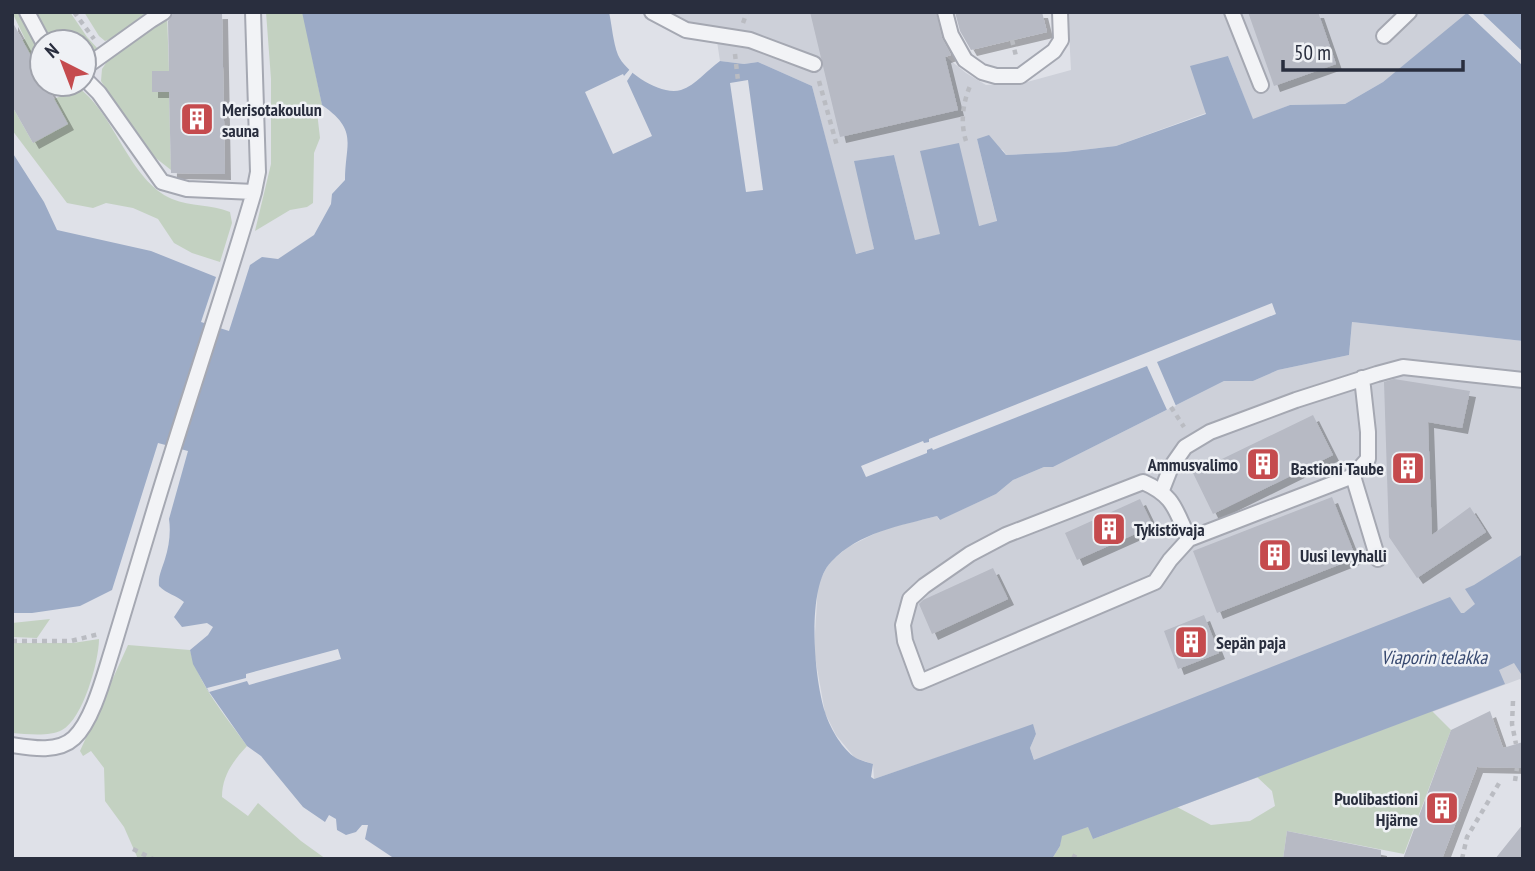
<svg xmlns="http://www.w3.org/2000/svg" width="1535" height="871" font-family="'PT Sans Narrow',sans-serif">
	<defs>
		<filter id="shadow"><feDropShadow dx="6" dy="6" stdDeviation="0" flood-color="#0004"/></filter>
	</defs>
	<rect width="100%" height="100%" fill="#dfe1e8"/>
	<!-- built -->
	<path fill="#cdd0d9" d="M 652,12 L 935,12 L 945,56 L 966,73 L 986,85 L 1027,82 L 1071,70 L 1068,12 L 1470,12 L 1383,82 L 1345,104 L 1290,105 L 1253,120 L 1228,56 L 1206,113 L 1116,146 L 1065,152 L 1006,155 L 1003,150 L 977,139 L 997,222 L 915,240 L 894,155 L 855,161 L 874,249 L 855,254 L 812,86 L 758,62 L 744,64 L 720,61 L 716,35 Z
		M 1352,322 L 1523,341 L 1523,683 L 1520,679 L 1093,839 L 1061,836 L 1030,748 L 1036,734 L 1033,725 L 874,779 L 873,764 L 855,758 L 836,735 L 825,713 L 814,651 L 818,584 L 829,563 L 848,547 L 884,529 L 937,516 L 939,520 L 996,494 L 1013,480 L 1044,467 L 1053,467 L 1224,381 L 1253,381 L 1278,370 L 1349,355 Z"/>
	<!-- green -->
	<path fill="#c3d1c1" d="M 12,12 L 18,12 L 42,50 L 42,76 L 12,46 L 25,39 Z
		M 36,12 L 70,12 L 87,37 L 98,49 L 84,57 L 84,42 L 51,42 Z
		M 84,12 L 147,12 L 113,38 L 105,41 L 99,36 Z
		M 266,12 L 303,12 L 322,105 L 317,112 L 320,138 L 314,153 L 313,203 L 307,207 L 290,210 L 255,231 L 271,164 L 271,79 Z
		M 167,14 L 169,71 L 152,72 L 152,92 L 169,92 L 171,170 L 143,148 L 101,81 L 102,69 L 112,54 Z
		M 79,88 C 116,116 129,180 172,199 C 191,207 211,204 230,212 L 232,223 L 220,262 L 192,253 L 174,243 L 158,219 L 133,208 L 106,203 L 93,208 L 67,203 L 12,130 L 12,106 L 33,143 L 54,99 Z
		M 50,619 L 37,638 L 12,637 L 12,623 Z
		M 99,639 C 99,661 83,719 62,730 C 49,737 27,734 12,733 L 12,643 L 73,643 Z
		M 128,645 L 190,650 C 199,686 226,716 247,746 C 233,761 222,776 222,797 L 248,816 L 258,803 L 301,841 L 326,859 L 138,859 L 124,827 L 105,801 L 104,768 L 91,751 L 83,756 L 80,751 Z
		M 1432,711 L 1451,730 L 1404,854 L 1287,831 L 1283,859 L 1052,859 L 1060,846 L 1061,836 L 1088,827 L 1093,839 L 1177,807 L 1211,825 L 1250,821 L 1275,806 L 1272,791 L 1257,777 Z"/>
	<!-- water -->
	<path fill="#9cabc6" d="M 302,12 L 609,12 C 612,26 613,42 618,55 C 626,73 661,96 681,90 C 696,85 707,70 720,61 L 744,64 L 758,62 L 812,86 L 856,254 L 874,249 L 854,161 L 894,155 L 915,240 L 940,234 L 920,151 L 959,143 L 979,226 L 997,221 L 977,139 L 989,135 L 1006,155 L 1065,152 L 1116,146 L 1206,114 L 1190,66 L 1228,56 L 1253,119 L 1290,105 L 1345,104 L 1383,82 L 1468,12 L 1523,12 L 1523,341 L 1352,322 L 1349,355 L 1278,370 L 1253,381 L 1224,381 L 1053,467 L 1044,467 L 1013,480 L 996,494 L 940,520 L 937,516 C 900,526 859,532 831,562 C 806,587 814,679 825,712 C 829,726 841,747 853,756 C 858,760 867,762 873,764 L 871,777 L 874,779 L 1033,724 L 1036,734 L 1030,748 L 1034,760 L 1450,597 L 1461,613 L 1464,613 L 1475,604 L 1465,589 L 1474,585 L 1523,554 L 1523,677 L 1514,663 L 1499,670 L 1505,684 L 1093,839 L 1088,827 L 1062,836 L 1060,846 L 1052,859 L 431,859 L 429,857 L 428,859 L 395,859 L 365,839 L 368,825 L 362,825 L 356,832 L 346,835 L 337,830 L 336,819 L 329,815 L 325,822 L 303,807 L 261,756 L 247,746 L 207,689 L 193,664 L 190,650 L 208,635 L 213,627 L 207,623 L 182,627 L 174,617 L 184,602 C 176,595 167,594 159,586 C 158,576 162,569 165,559 C 169,547 171,532 169,519 L 188,451 L 158,443 L 112,590 L 80,606 L 32,613 L 12,613 L 12,152 L 44,202 L 57,230 L 151,251 L 216,277 L 201,322 L 229,331 L 250,265 L 262,257 L 278,259 L 314,235 L 331,204 L 332,194 L 345,180 C 345,143 359,131 322,105 Z"/>
	<!-- pier -->
	<path fill="#dfe1e8" d="M 1481,12 L 1523,52 L 1523,66 L 1467,13 Z
		M 630,69 L 633,72 L 627,81 L 652,136 L 613,154 L 585,92 L 623,74 L 624,76 Z
		M 748,80 L 763,190 L 746,192 L 730,83 Z
		M 1272,303 L 1276,314 L 1157,362 L 1176,406 L 1167,410 L 1147,366 L 933,450 L 932,448 L 927,450 L 927,453 L 866,477 L 861,466 L 923,441 L 924,443 L 929,442 L 929,439 Z
		M 338,649 L 341,659 L 249,685 L 247,681 L 209,692 L 207,688 L 246,678 L 246,674 Z"/>
	<!-- building -->
	<path fill="#b7bac4" filter="url(#shadow)" d="M 810,12 L 936,12 L 942,38 L 951,55 L 945,57 L 958,110 L 840,137 Z
		M 955,12 L 1042,12 L 1047,32 L 971,50 L 960,31 Z
		M 1248,12 L 1318,12 L 1336,64 L 1274,86 Z
		M 222,13 L 225,174 L 171,173 L 169,92 L 152,92 L 152,71 L 169,71 L 168,21 L 173,14 Z
		M 12,21 L 42,76 L 42,84 L 46,84 L 68,124 L 33,143 L 12,106 Z
		M 1394,379 L 1470,391 L 1462,428 L 1428,422 L 1432,535 L 1470,507 L 1486,532 L 1417,578 L 1389,537 L 1384,382 Z
		M 1313,415 L 1333,455 L 1213,514 L 1193,473 Z
		M 1332,497 L 1356,558 L 1217,613 L 1193,551 Z
		M 1140,499 L 1153,526 L 1077,560 L 1065,533 Z
		M 993,568 L 1008,599 L 932,634 L 919,604 L 923,600 Z
		M 1204,615 L 1219,653 L 1178,669 L 1164,631 Z
		M 1490,711 L 1503,748 L 1523,742 L 1523,768 L 1477,767 L 1442,859 L 1403,859 L 1451,730 Z
		M 1523,824 L 1523,859 L 1495,859 Z
		M 1287,831 L 1381,850 L 1381,859 L 1283,859 Z"/>
	<g fill="none" stroke-linecap="round" stroke-linejoin="round">
		<!-- lane casing -->
		<g stroke="#a5a8b2" stroke-width="18">
			<path id="lane" d="M 27,12 L 43,42
				M 652,12 L 686,30 L 750,40 L 814,64
				M 945,12 L 951,35 L 965,60 L 982,72 L 996,76 L 1020,76 L 1054,51 L 1061,40 L 1060,12
				M 1232,12 L 1261,85
				M 1384,36 L 1409,12
				M 84,68 L 151,20 L 164,12
				M 84,78 L 99,93 L 162,182 L 187,189 L 254,192
				M 1353,476 L 1378,559
				M 1162,490 L 1171,467 L 1185,447 L 1210,432 L 1296,400 L 1377,374 L 1403,367 L 1523,380
				M 1189,539 C 1175,510 1175,496 1143,482 L 1006,535 L 970,554 L 924,586 L 910,599 L 903,625 L 905,641 L 920,682 L 1155,582 L 1170,560 L 1189,539 L 1353,476 L 1368,459 L 1368,432 L 1362,378
				M 12,745 C 31,748 58,753 74,738 C 93,720 104,676 112,651 C 126,603 141,556 155,508 C 187,402 223,298 254,192 L 258,172 L 253,12"/>
		</g>
		<!-- path -->
		<path stroke="#babcc2" stroke-width="4.5" stroke-dasharray="5 5" stroke-linecap="butt" d="M 74,12 L 94,39
			M 743,23 L 747,12
			M 1012,40 L 1016,56
			M 735,54 L 738,81
			M 819,81 L 837,146
			M 51,93 L 69,84
			M 966,141 C 960,122 963,103 970,86
			M 1171,407 L 1184,427
			M 12,641 L 71,641 L 99,634
			M 1513,701 L 1512,724 L 1516,744
			M 1515,781 L 1517,768
			M 133,849 L 153,859
			M 1073,859 L 1076,853
			M 1462,859 L 1467,837 L 1501,780"/>
		<!-- lane -->
		<use href="#lane" stroke="#f2f3f6" stroke-width="14"/>
	</g>
	<!-- icons -->
	<defs>
		<g id="building-square" transform="scale(1.75)"><rect x="-9" y="-9" width="18" height="18" rx="4" fill="#c54b4e" stroke="#eff1f5"/><path d="M-4-6H4V6H1V3H-1V6H-4ZM-2.5-4.3h1.7v1.8h-1.7ZM.8-4.3h1.7v1.8H.8ZM-2.5-1h1.7V.8h-1.7ZM.8-1h1.7V.8H.8Z" fill="#fff"/></g>
	</defs>
	<g fill-rule="evenodd">
		<use href="#building-square" x="197" y="119"/>
		<use href="#building-square" x="1263" y="464"/>
		<use href="#building-square" x="1408" y="468"/>
		<use href="#building-square" x="1109" y="529"/>
		<use href="#building-square" x="1275" y="555"/>
		<use href="#building-square" x="1191" y="642"/>
		<use href="#building-square" x="1442" y="808"/>
	</g>
	<g text-anchor="middle" dominant-baseline="central" stroke-width="5" stroke-linejoin="round" paint-order="stroke">
		<!-- poi labels -->
		<g font-size="18" font-weight="bold" fill="#292e3e" stroke="#eff1f5" text-anchor="start">
			<text x="222" y="109">Merisotakoulun<tspan x="222" dy="21">sauna</tspan></text>
			<text x="1238" y="464" text-anchor="end">Ammusvalimo</text>
			<text x="1384" y="468" text-anchor="end">Bastioni Taube</text>
			<text x="1134" y="529">Tykistövaja</text>
			<text x="1300" y="555">Uusi levyhalli</text>
			<text x="1216" y="642">Sepän paja</text>
			<text x="1418" y="798" text-anchor="end">Puolibastioni<tspan x="1418" dy="21">Hjärne</tspan></text>
		</g>
		<!-- water labels -->
		<g font-size="19" font-style="italic" fill="#36486f" stroke="#eff1f5">
			<text x="1434" y="657">Viaporin telakka</text>
		</g>
	</g>
	<!-- border -->
	<rect width="1535" height="871" fill="none" stroke="#292e3e" stroke-width="28"/>
	<!-- north arrow -->
	<g transform="translate(63 63) rotate(318)"><circle r="33" fill="#eff1f5" stroke="#a0a3ac" stroke-width="2"/>
	<path d="M0-5L12 26L0 18L-12 26Z" fill="#c54b4e"/>
	<text y="-10" font-size="19" font-weight="bold" text-anchor="middle" fill="#292e3e">N</text>
	</g>
	<!-- scale -->
	<path d="M1283 60v10h180v-10" fill="none" stroke="#292e3e" stroke-width="3.5"/>
	<text x="1294" y="60" font-size="21" fill="#292e3e" stroke="#eff1f5" stroke-width="5" paint-order="stroke">50 m</text>
</svg>
